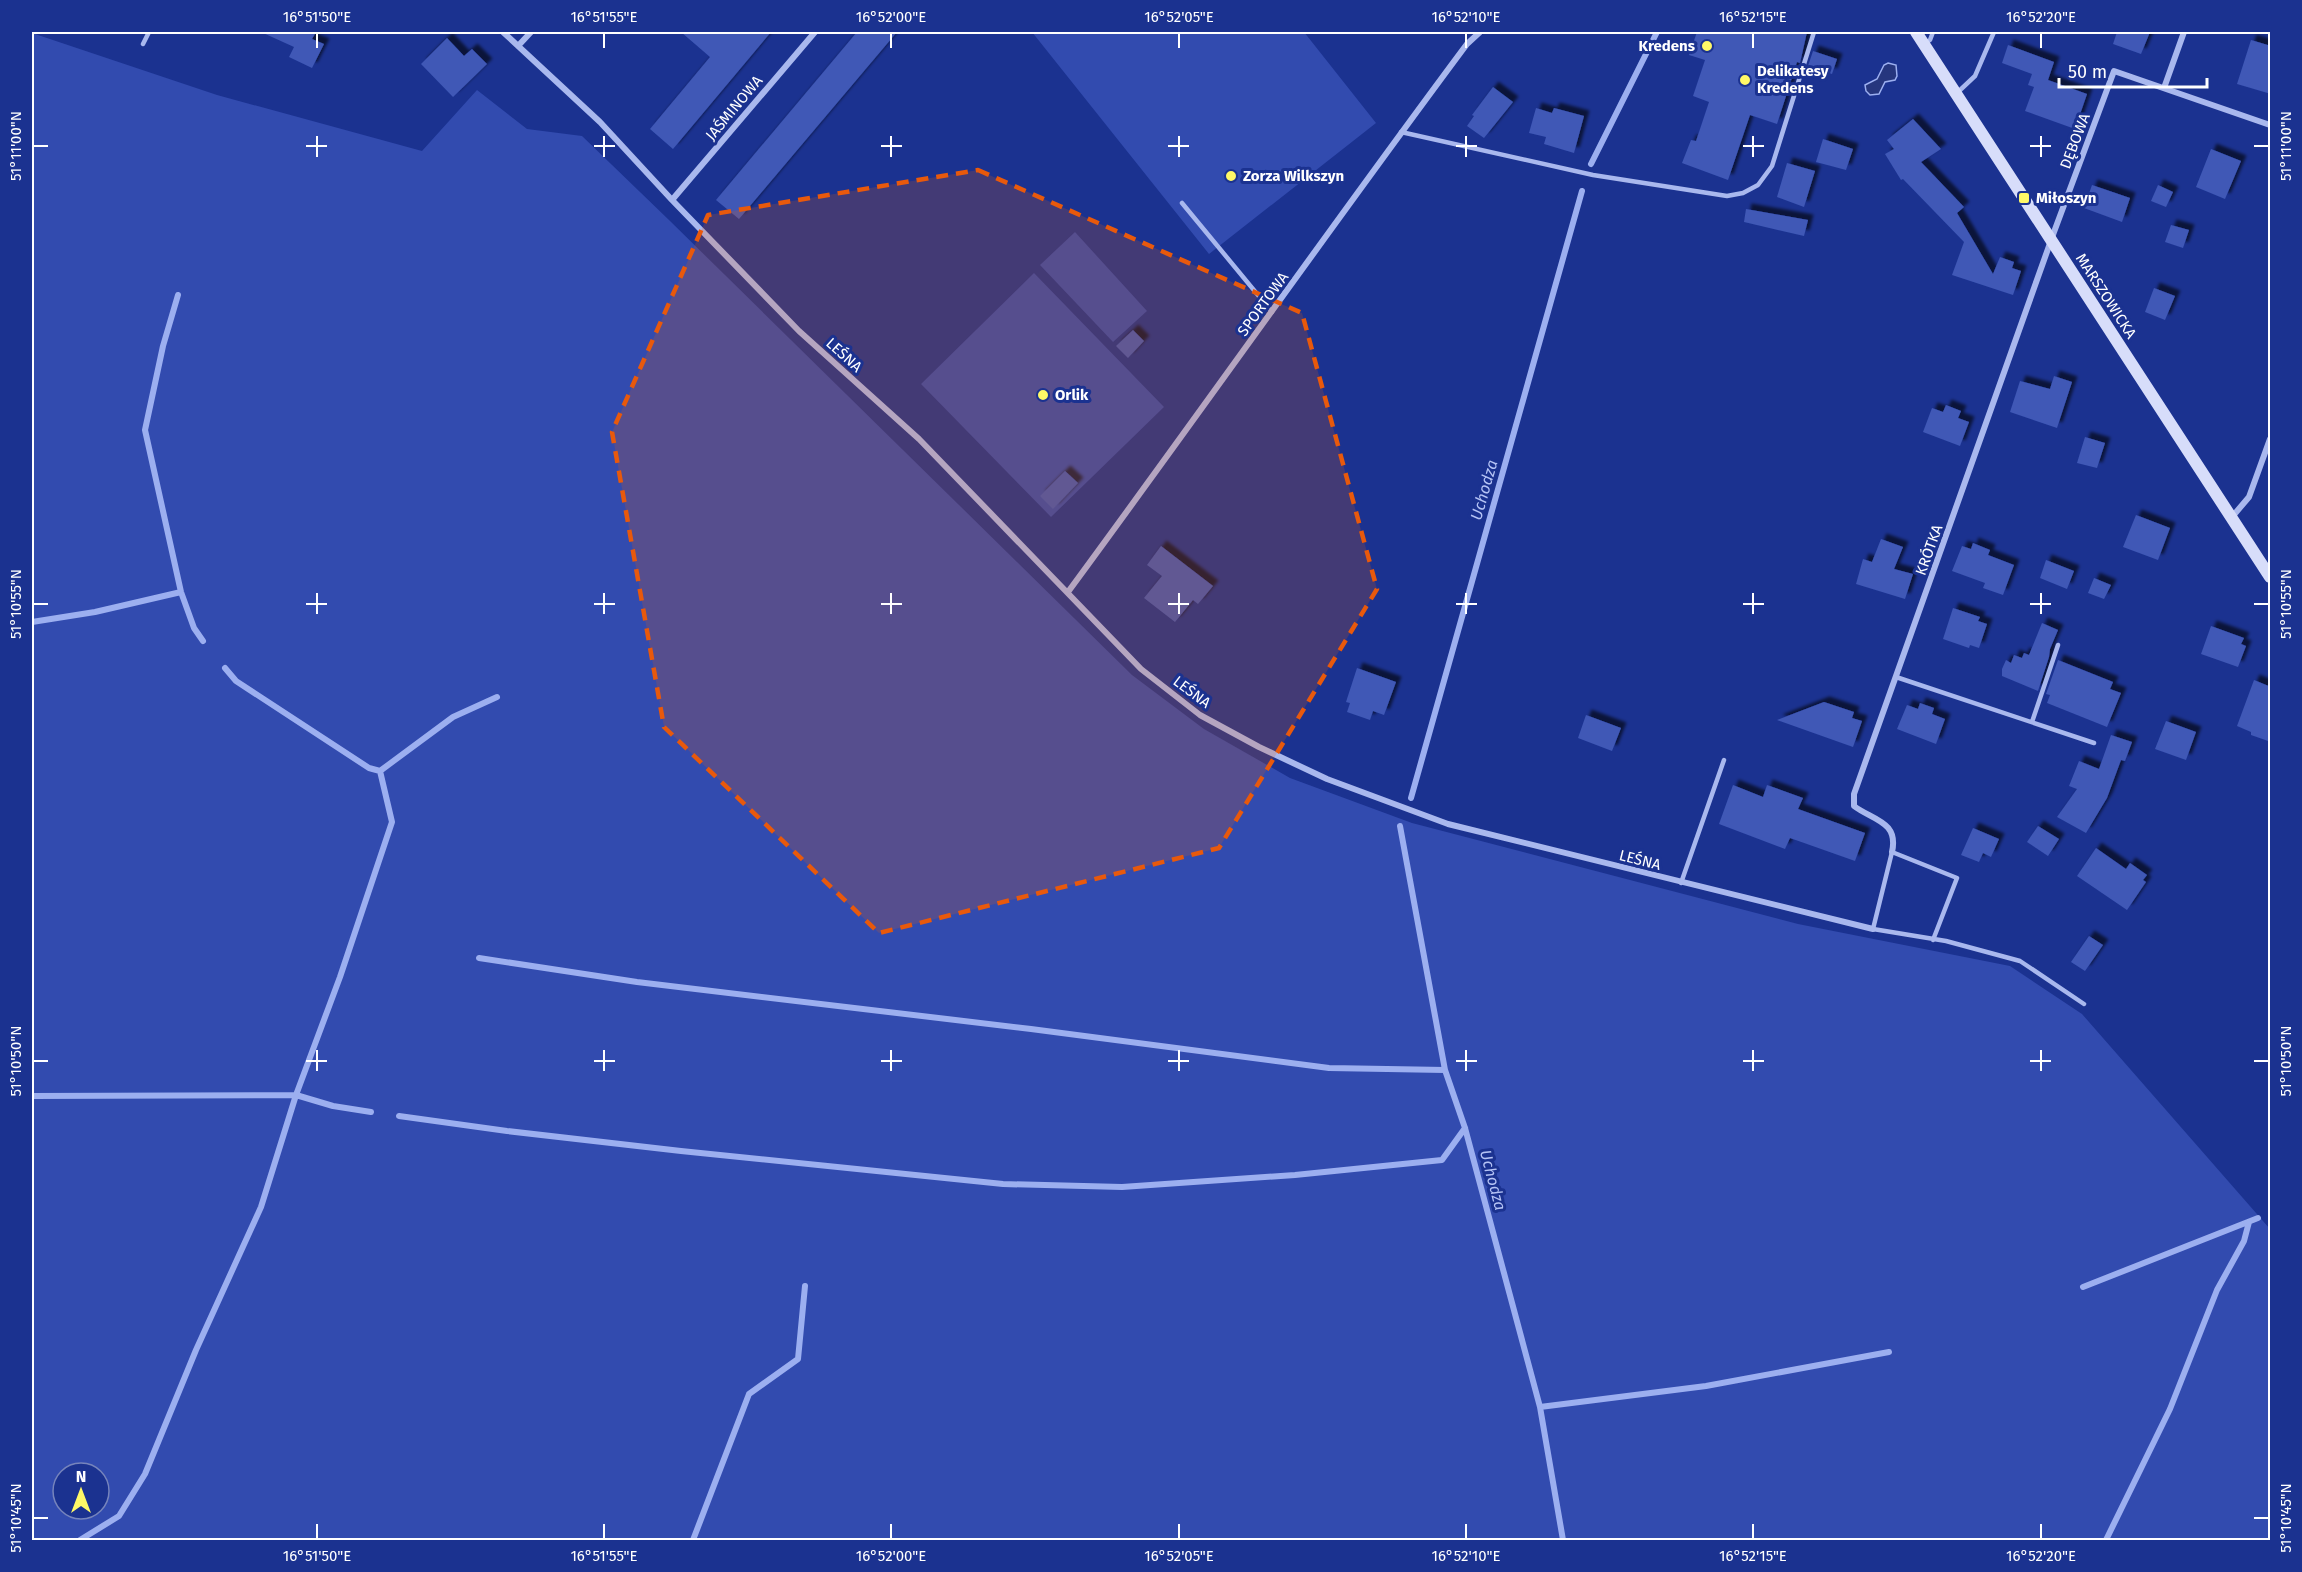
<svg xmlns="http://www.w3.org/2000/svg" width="2302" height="1572" font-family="'Fira Sans',sans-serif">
	<defs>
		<filter id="shadow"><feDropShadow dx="5.5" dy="-5.5" stdDeviation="1.5" flood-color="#0009"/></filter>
	</defs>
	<rect width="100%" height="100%" fill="#1b3290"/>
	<!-- green -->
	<path fill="#324baf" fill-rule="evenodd" d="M 1032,32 L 1304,32 L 1376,123 L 1209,254 Z
		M 32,33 L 217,95 L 422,151 L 477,90 L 527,129 L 582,136 L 669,220 L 1132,675 L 1204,729 L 1290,778 L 1412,823 L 1798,924 L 2010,966 L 2082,1014 L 2270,1229 L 2270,1540 L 32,1540 ZM 63,1473 L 99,1473 L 99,1509 L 63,1509 Z
		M 1075,232 L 1147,311 L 1113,342 L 1040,265 Z
		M 1034,273 L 1164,407 L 1051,517 L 921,384 Z"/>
	<!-- water -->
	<path fill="#26367e" stroke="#9caff0" stroke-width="1.5" d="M 1888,63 L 1896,65 L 1897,76 L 1895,80 L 1885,82 L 1879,94 L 1870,95 L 1866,91 L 1865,85 L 1877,79 L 1884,65 Z"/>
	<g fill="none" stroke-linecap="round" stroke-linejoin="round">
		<!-- stream -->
		<path stroke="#9caff0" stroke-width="6" d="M 1591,164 L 1657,32
			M 178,295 L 163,346 L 145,430 L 181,592 L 194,628 L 203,641
			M 32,622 L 95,612 L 181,592
			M 225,668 L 236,681 L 369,768 L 380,771 L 453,717 L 497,697
			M 1411,798 L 1582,191
			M 1400,826 L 1445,1070 L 1465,1128 L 1540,1407 L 1563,1540
			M 479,958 L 637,982 L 1031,1029 L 1329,1068 L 1445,1070
			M 32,1096 L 296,1095 L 340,977 L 392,822 L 380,771
			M 399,1116 L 507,1131 L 681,1151 L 1003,1184 L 1122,1187 L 1295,1175 L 1442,1160 L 1465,1128
			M 2083,1287 L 2258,1218
			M 1540,1407 L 1706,1386 L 1889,1352
			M 80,1540 L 119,1516 L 145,1474 L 196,1350 L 261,1207 L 296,1095 L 333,1106 L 371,1112
			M 693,1540 L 749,1394 L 798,1359 L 805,1286
			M 2106,1540 L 2170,1409 L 2217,1290 L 2244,1241 L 2249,1222"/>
	</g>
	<!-- building -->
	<path fill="#3f58b6" filter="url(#shadow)" d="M 261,32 L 316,32 L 312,39 L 324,44 L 312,68 L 289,57 L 294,47 Z
		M 681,32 L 771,32 L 673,149 L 650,129 L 710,57 Z
		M 857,32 L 897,32 L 739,219 L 716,200 Z
		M 1697,32 L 1807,32 L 1800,63 L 1797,62 L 1777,124 L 1750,115 L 1728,180 L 1682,163 L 1691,140 L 1696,141 L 1709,102 L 1693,96 L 1705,60 L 1689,55 Z
		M 2117,32 L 2150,32 L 2141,54 L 2113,44 Z
		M 447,38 L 464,56 L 472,49 L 487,64 L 453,97 L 421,64 Z
		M 2251,40 L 2271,46 L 2271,94 L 2237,84 Z
		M 2008,45 L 2054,62 L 2048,80 L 2087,94 L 2075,129 L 2025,111 L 2034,87 L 2028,85 L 2032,74 L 2002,63 Z
		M 1813,51 L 1837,59 L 1832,74 L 1808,66 Z
		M 1493,87 L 1513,102 L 1484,138 L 1467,126 L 1474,116 L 1472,115 Z
		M 1536,108 L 1552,113 L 1554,108 L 1584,116 L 1574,153 L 1544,144 L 1546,137 L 1529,133 Z
		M 1913,119 L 1941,149 L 1921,162 L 1964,207 L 1957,213 L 1993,274 L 2000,257 L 2014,262 L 2012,268 L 2021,271 L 2013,295 L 1952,275 L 1964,242 L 1903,179 L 1901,180 L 1885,154 L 1894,149 L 1887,140 Z
		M 1823,139 L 1853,149 L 1846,170 L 1816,162 Z
		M 2211,149 L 2241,161 L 2225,199 L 2196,187 Z
		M 1787,163 L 1815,171 L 1804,207 L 1777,197 Z
		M 2092,185 L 2130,198 L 2122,222 L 2084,208 Z
		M 2158,185 L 2173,192 L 2166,207 L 2151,201 Z
		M 1746,209 L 1808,220 L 1804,236 L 1744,222 Z
		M 2171,225 L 2189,230 L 2183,248 L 2165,242 Z
		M 2154,288 L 2175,296 L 2165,320 L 2145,312 Z
		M 1133,330 L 1144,341 L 1128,358 L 1116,346 Z
		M 2054,376 L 2072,382 L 2057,428 L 2010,412 L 2020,381 L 2050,389 Z
		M 1946,405 L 1961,411 L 1958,418 L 1969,422 L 1960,446 L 1923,432 L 1932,408 L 1943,412 Z
		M 2085,437 L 2105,443 L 2097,468 L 2077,463 Z
		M 1065,471 L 1078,483 L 1053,509 L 1040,496 Z
		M 2136,515 L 2170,528 L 2158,560 L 2123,547 Z
		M 1881,539 L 1903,547 L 1894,569 L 1913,574 L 1905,599 L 1856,584 L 1863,559 L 1872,562 Z
		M 1973,543 L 1990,550 L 1988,555 L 2014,565 L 2003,595 L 1983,588 L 1985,583 L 1952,571 L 1962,546 L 1971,549 Z
		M 1161,546 L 1213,586 L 1198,604 L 1193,600 L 1175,622 L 1144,598 L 1162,576 L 1147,565 Z
		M 2046,560 L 2074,571 L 2067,589 L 2040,578 Z
		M 2094,578 L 2111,585 L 2104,599 L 2088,593 Z
		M 1953,608 L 1980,617 L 1978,621 L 1987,624 L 1979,648 L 1970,645 L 1969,648 L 1943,639 Z
		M 2042,623 L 2058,630 L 2050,649 L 2049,657 L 2038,691 L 2002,676 L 2002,669 L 2006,660 L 2011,663 L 2014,655 L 2022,658 L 2024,653 L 2029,655 Z
		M 2211,626 L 2244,638 L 2241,644 L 2246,646 L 2238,667 L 2201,654 Z
		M 2058,660 L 2113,682 L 2110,689 L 2121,693 L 2107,727 L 2047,703 L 2050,695 L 2046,694 Z
		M 1357,668 L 1396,682 L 1384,715 L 1373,711 L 1370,720 L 1347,712 L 1350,703 L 1346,702 Z
		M 2254,680 L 2271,687 L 2271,742 L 2251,735 L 2251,732 L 2237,726 Z
		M 1824,702 L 1854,712 L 1852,718 L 1862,721 L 1853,747 L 1777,720 Z
		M 1920,703 L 1934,708 L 1932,714 L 1945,719 L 1936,744 L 1897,729 L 1907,705 L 1918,709 Z
		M 1586,715 L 1621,728 L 1612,751 L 1578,738 Z
		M 2166,721 L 2196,732 L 2186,760 L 2155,749 Z
		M 2111,735 L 2132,742 L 2125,761 L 2121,760 L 2107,798 L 2086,833 L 2057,817 L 2077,789 L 2069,786 L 2079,761 L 2099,769 Z
		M 1733,785 L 1763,797 L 1767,785 L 1803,798 L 1798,809 L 1865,833 L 1855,861 L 1790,838 L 1785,849 L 1719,824 Z
		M 2038,826 L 2059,839 L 2048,856 L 2027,842 Z
		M 1973,828 L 1999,839 L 1991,857 L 1983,853 L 1979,862 L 1961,855 Z
		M 2096,848 L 2126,869 L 2130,863 L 2147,875 L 2143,880 L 2146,882 L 2127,910 L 2077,876 Z
		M 2089,936 L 2103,945 L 2085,971 L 2071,962 Z"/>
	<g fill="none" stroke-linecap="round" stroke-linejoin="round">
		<!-- lane -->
		<path stroke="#a9b8ee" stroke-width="4.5" d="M 143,44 L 149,32
			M 1924,44 L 1930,40 L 1933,32
			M 1958,92 L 1975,76 L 1994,32
			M 1401,132 L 1593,175 L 1727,196 L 1743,193 L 1758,185 L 1772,166 L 1814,32
			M 1182,203 L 1272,312
			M 1896,677 L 2094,743
			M 2032,722 L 2058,645
			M 1681,883 L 1724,760
			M 1933,940 L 1957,878 L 1892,852 L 1873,929 L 1946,941 L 2020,961 L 2084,1004"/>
		<!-- street -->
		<path stroke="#a9b8ee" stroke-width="6" d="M 503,32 L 600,122 L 672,200 L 799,331 L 919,439 L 1141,669 L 1200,715 L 1259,747 L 1327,779 L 1448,824 L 1873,929
			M 518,46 L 531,32
			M 2164,88 L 2184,32
			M 672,200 L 815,32
			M 2232,517 L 2249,497 L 2270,439
			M 1068,592 C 1202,410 1332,225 1467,44 L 1480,32
			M 1892,852 C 1899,821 1872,820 1854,806 L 1854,794 L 2054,232 L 2114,71 L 2270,125"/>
		<!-- secondary -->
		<path stroke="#d7ddfa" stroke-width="12" d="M 1916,32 L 2270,577"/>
	</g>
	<!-- marked area -->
	<path fill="#e8590c" fill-opacity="0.2" stroke="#e8590c" stroke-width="4.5" stroke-dasharray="12 8" stroke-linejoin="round" d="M 978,170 L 1302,313 L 1377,589 L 1219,848 L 879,933 L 664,727 L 612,432 L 708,215 Z"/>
	<!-- ticks -->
	<path fill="none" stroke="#fff" stroke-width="2" d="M 317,33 L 317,48M 604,33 L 604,48M 891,33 L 891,48M 1179,33 L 1179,48M 1466,33 L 1466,48M 1753,33 L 1753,48M 2041,33 L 2041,48M 317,136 L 317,157M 604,136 L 604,157M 891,136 L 891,157M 1179,136 L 1179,157M 1466,136 L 1466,157M 1753,136 L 1753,157M 2041,136 L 2041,157M 33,146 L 48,146M 306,146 L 327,146M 594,146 L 615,146M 881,146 L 902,146M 1168,146 L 1189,146M 1456,146 L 1477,146M 1743,146 L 1764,146M 2030,146 L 2051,146M 2254,146 L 2269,146M 317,593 L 317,614M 604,593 L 604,614M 891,593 L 891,614M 1179,593 L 1179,614M 1466,593 L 1466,614M 1753,593 L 1753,614M 2041,593 L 2041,614M 33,604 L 48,604M 306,604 L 327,604M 594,604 L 615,604M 881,604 L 902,604M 1168,604 L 1189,604M 1456,604 L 1477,604M 1743,604 L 1764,604M 2030,604 L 2051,604M 2254,604 L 2269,604M 317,1050 L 317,1071M 604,1050 L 604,1071M 891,1050 L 891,1071M 1179,1050 L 1179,1071M 1466,1050 L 1466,1071M 1753,1050 L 1753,1071M 2041,1050 L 2041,1071M 33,1061 L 48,1061M 306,1061 L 327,1061M 594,1061 L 615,1061M 881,1061 L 902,1061M 1168,1061 L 1189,1061M 1456,1061 L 1477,1061M 1743,1061 L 1764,1061M 2030,1061 L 2051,1061M 2254,1061 L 2269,1061M 33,1518 L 48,1518M 2254,1518 L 2269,1518M 317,1524 L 317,1539M 604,1524 L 604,1539M 891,1524 L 891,1539M 1179,1524 L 1179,1539M 1466,1524 L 1466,1539M 1753,1524 L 1753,1539M 2041,1524 L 2041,1539"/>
	<!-- markers -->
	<g fill="#fff867" stroke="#1b3290" stroke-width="2">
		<circle cx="1707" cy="46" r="6"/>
		<circle cx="1745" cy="80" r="6"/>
		<circle cx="1231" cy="176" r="6"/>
		<rect x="2018" y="192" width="12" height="12" rx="3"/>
		<circle cx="1043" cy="395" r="6"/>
	</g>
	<g text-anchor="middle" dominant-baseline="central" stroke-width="6" stroke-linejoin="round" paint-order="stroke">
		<!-- poi labels -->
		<g font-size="15" font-weight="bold" fill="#fff" stroke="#1b3290" text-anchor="start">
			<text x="1695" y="46" text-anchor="end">Kredens</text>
			<text x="1757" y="71">Delikatesy<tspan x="1757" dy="17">Kredens</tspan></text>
			<text x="1243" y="176">Zorza Wilkszyn</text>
			<text x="2036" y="198">Miłoszyn</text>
			<text x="1055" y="395">Orlik</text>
		</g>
		<!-- street labels -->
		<g font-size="15" fill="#fff" stroke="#1b3290">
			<text transform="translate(734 108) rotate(-50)">JAŚMINOWA</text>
			<text transform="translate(2075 141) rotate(-69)">DĘBOWA</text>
			<text transform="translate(2106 296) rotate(57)">MARSZOWICKA</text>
			<text transform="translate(1263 304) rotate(-54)">SPORTOWA</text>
			<text transform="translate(844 355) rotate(42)">LEŚNA</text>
			<text transform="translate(1929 550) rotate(-70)">KRÓTKA</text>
			<text transform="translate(1192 692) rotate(37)">LEŚNA</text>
			<text transform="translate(1640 860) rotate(14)">LEŚNA</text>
		</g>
		<!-- water labels -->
		<g font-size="16" font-style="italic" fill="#b5c3f5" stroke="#1b3290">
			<text transform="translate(1484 490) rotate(-74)">Uchodza</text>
			<text transform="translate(1493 1180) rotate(75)">Uchodza</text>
		</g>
	</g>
	<!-- border -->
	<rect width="2302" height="1572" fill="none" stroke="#1b3290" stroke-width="66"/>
	<!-- north arrow -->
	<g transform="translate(81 1491)"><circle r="28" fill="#1b3290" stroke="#7684bc" stroke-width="1.5"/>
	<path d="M0-4.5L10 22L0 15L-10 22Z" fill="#fff867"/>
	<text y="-9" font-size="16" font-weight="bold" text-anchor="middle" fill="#ffffff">N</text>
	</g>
	<!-- scale -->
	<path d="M2059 78v9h148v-9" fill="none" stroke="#ffffff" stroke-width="3"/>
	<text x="2068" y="78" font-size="18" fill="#ffffff" stroke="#1b3290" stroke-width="4.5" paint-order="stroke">50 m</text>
	<rect x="33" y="33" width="2236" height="1506" fill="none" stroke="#fff" stroke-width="2"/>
	<g font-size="15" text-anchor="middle" fill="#fff">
		<text x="317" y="22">16°51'50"E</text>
		<text x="604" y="22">16°51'55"E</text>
		<text x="891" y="22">16°52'00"E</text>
		<text x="1179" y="22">16°52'05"E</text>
		<text x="1466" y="22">16°52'10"E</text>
		<text x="1753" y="22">16°52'15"E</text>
		<text x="2041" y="22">16°52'20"E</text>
		<text transform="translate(16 146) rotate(-90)" y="5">51°11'00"N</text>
		<text transform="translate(2286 146) rotate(-90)" y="5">51°11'00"N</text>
		<text transform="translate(16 604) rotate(-90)" y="5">51°10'55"N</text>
		<text transform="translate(2286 604) rotate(-90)" y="5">51°10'55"N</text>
		<text transform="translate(16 1061) rotate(-90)" y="5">51°10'50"N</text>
		<text transform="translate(2286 1061) rotate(-90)" y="5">51°10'50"N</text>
		<text transform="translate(16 1518) rotate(-90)" y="5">51°10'45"N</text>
		<text transform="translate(2286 1518) rotate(-90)" y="5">51°10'45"N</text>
		<text x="317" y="1561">16°51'50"E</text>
		<text x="604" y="1561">16°51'55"E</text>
		<text x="891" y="1561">16°52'00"E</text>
		<text x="1179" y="1561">16°52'05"E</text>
		<text x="1466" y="1561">16°52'10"E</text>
		<text x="1753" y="1561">16°52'15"E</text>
		<text x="2041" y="1561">16°52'20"E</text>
	</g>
</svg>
